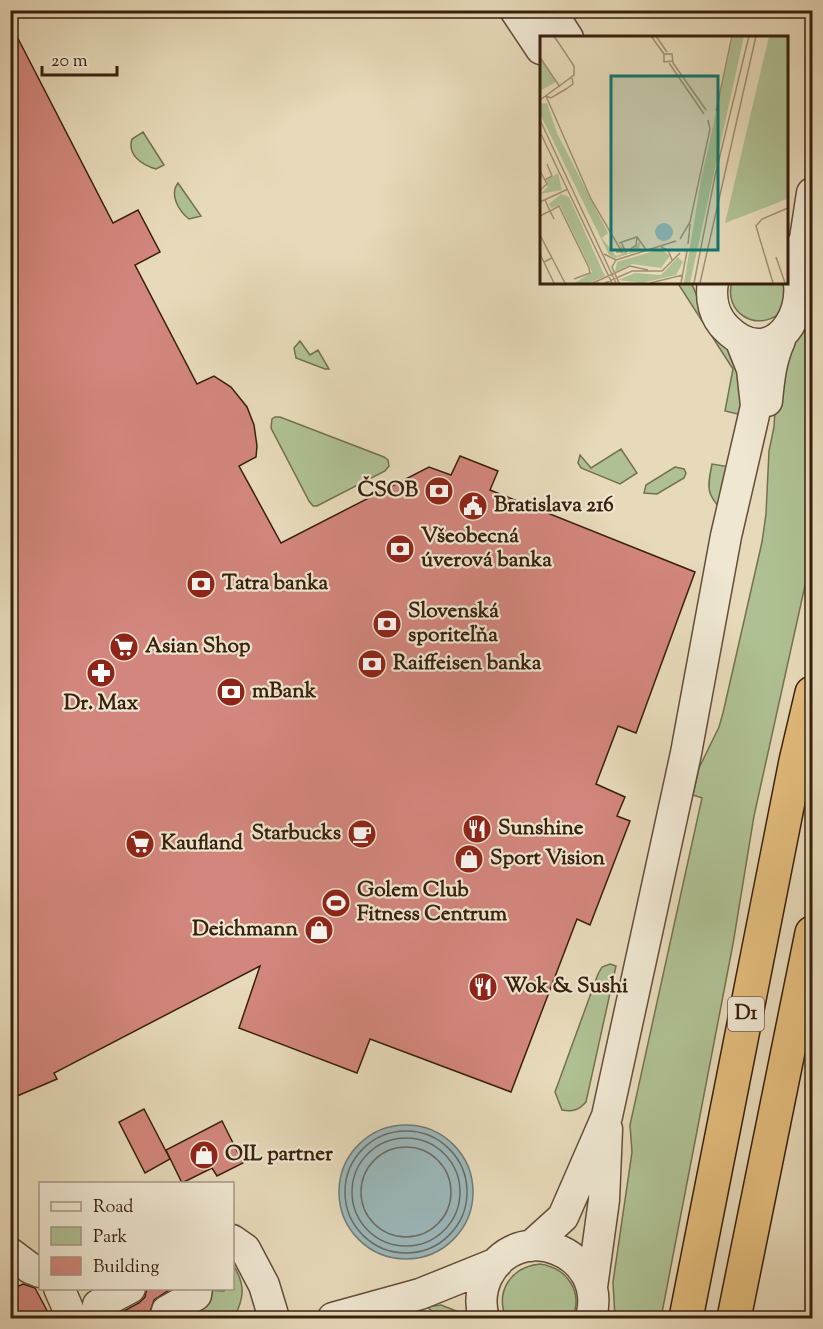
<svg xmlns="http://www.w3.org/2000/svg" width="823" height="1329" font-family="'Sorts Mill Goudy',serif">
	<rect width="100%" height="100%" fill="#e7daba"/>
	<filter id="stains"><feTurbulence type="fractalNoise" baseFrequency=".00333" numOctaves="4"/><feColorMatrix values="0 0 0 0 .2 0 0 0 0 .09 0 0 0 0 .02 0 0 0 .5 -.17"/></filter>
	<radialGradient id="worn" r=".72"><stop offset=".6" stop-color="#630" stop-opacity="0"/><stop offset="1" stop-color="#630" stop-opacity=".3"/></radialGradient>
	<!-- green -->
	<path fill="#afc194" stroke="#747050" stroke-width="1.5" d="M 143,132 L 164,165 L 156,169 C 142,165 127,155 132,139 Z
		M 178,183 L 201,216 L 189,219 C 179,211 169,195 178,183 Z
		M 677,282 L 690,282 L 692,285 C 699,297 700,312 708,323 C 717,338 733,346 740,362 C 756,397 732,475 725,513 C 706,495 707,489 712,464 L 730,467 L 742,415 L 725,411 L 733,369 Z
		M 732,282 L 786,282 L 788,286 L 780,313 C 756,333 723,312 732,282 Z
		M 812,317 L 812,554 L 754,816 L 733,944 L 661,1318 L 615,1318 L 613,1282 L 632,1152 L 630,1125 L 702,798 L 693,795 L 699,768 L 719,727 L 723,713 L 762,542 L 766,514 L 769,451 L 774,427 L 777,377 L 792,342 L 803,333 Z
		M 300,341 L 310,355 L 318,350 L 329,369 L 325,369 L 296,358 L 294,348 Z
		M 275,417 L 280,417 L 384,457 L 388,460 L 389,466 L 385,471 L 317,506 L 313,506 L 309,501 L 271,428 L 272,419 Z
		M 621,449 L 637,473 L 620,484 L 581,468 L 578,463 L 580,455 L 591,468 Z
		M 675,467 L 684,469 L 686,473 L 684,478 L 657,494 L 644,493 L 646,485 Z
		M 610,964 L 616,966 L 586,1102 C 579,1110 573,1112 562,1110 L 555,1092 L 598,974 L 602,967 Z
		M 540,1264 C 567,1268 584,1292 572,1318 L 506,1318 C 495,1291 511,1267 540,1264 Z
		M 233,1265 C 246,1285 244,1298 234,1318 L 173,1318 L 205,1290 L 224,1291 L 225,1289 L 232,1288 Z
		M 441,1305 L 461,1313 L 466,1318 L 441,1318 L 427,1307 Z"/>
	<!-- water -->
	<path fill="#9bb8bb" stroke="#737b75" stroke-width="1.5" d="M339 1192a67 67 0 1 1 134 0a67 67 0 1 1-134 0Z"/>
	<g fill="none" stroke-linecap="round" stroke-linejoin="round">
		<!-- shore -->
		<path stroke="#6a6c64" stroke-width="1.5" d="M345 1192a61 61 0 1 1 122 0a61 61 0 1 1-122 0Z
			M352 1192a54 54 0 1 1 108 0a54 54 0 1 1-108 0Z
			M361 1192a45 45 0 1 1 90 0a45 45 0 1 1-90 0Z"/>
	</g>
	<!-- building -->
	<path fill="#d3867d" stroke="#38200c" stroke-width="1.5" d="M 10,23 L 113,223 L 138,210 L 160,252 L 135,265 L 197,384 L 214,376 L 231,387 L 247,407 L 254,425 L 257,446 L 256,457 L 239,466 L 281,543 L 429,467 L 451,475 L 460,456 L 498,471 L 490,490 L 695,572 L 636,733 L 618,726 L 596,784 L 625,797 L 617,816 L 630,821 L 590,925 L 577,919 L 511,1092 L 370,1039 L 357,1073 L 239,1028 L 260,966 L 54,1073 L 57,1079 L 10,1099 Z
		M 144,1109 L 170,1159 L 145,1173 L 119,1122 Z
		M 222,1121 L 243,1163 L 217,1176 L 212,1168 L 182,1183 L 166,1150 Z
		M 23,1284 L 35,1288 L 51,1318 L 15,1318 L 10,1310 L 10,1290 Z
		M 147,1288 L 172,1288 L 154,1300 L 148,1318 L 122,1318 L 120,1313 L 139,1303 L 145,1297 Z"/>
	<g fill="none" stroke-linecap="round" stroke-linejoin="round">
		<!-- minor casing -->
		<g stroke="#644e38" stroke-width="33">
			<path id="minor" d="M 515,10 L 541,49
				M 550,10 L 568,38
				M 801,265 L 812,193
				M 713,282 C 710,299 714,317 727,329 C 777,378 823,296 786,251
				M 767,401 C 769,379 771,360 780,340
				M 232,1240 L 245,1249 L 264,1285 L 274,1318
				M 531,1246 L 563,1217 L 607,1116 L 686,753 L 726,536 L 756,406 L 752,369 L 740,339
				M 10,1253 L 30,1268 L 40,1272
				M 592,1287 L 604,1200 L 607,1129
				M 59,1288 L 72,1318
				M 98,1305 L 130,1288
				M 165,1318 L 167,1311 L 196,1295 L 197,1288
				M 333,1318 L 420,1294 L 497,1263
				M 484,1318 C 480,1305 481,1290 487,1277 C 517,1216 609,1251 591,1318"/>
		</g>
		<!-- highway casing -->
		<g stroke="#38200c" stroke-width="36">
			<path id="highway" d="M 686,1318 L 796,761 L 812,693
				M 734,1318 L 812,933"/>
		</g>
		<!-- minor -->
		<use href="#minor" stroke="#efe7d2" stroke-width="30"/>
		<!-- highway -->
		<use href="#highway" stroke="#e4bd7d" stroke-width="33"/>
	</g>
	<!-- icons -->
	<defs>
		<g id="bank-disc" transform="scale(1.5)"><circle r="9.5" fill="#8f2418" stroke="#efe7d2"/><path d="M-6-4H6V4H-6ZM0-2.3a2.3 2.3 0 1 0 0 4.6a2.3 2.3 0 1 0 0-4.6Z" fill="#fff"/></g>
		<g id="civic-disc" transform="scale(1.5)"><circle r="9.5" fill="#8f2418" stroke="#efe7d2"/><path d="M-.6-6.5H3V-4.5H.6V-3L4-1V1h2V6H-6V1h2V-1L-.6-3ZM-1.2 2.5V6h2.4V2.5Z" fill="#fff"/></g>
		<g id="supermarket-disc" transform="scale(1.5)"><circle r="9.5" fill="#8f2418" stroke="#efe7d2"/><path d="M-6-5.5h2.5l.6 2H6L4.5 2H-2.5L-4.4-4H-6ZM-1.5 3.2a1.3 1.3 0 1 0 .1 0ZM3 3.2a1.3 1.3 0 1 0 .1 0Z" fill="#fff"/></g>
		<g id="pharmacy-disc" transform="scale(1.5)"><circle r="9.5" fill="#8f2418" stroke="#efe7d2"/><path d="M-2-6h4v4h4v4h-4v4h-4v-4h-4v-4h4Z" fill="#fff"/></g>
		<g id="restaurant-disc" transform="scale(1.5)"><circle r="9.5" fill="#8f2418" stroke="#efe7d2"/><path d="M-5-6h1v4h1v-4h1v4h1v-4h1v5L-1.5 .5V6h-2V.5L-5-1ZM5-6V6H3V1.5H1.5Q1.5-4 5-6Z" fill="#fff"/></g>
		<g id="cafe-disc" transform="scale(1.5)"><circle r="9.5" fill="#8f2418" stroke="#efe7d2"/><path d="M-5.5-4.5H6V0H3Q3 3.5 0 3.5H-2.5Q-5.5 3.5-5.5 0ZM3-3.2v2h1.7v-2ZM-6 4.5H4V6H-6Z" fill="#fff"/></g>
		<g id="shop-disc" transform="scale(1.5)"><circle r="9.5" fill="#8f2418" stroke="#efe7d2"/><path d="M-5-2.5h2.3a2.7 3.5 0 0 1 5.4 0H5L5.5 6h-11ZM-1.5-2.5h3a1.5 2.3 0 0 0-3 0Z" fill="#fff"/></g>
		<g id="stadium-disc" transform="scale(1.5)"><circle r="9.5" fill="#8f2418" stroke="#efe7d2"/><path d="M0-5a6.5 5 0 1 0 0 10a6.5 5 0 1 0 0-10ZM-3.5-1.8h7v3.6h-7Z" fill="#fff"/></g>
	</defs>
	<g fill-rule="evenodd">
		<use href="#bank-disc" x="439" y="491"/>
		<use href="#civic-disc" x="473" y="506"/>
		<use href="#bank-disc" x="400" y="549"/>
		<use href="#bank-disc" x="201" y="584"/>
		<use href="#bank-disc" x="387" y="624"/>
		<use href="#supermarket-disc" x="124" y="647"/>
		<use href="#bank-disc" x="372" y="664"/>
		<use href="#pharmacy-disc" x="101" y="673"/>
		<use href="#bank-disc" x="231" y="692"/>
		<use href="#restaurant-disc" x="477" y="829"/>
		<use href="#cafe-disc" x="362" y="834"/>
		<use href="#supermarket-disc" x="140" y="844"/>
		<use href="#shop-disc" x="469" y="859"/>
		<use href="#stadium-disc" x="336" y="903"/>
		<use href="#shop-disc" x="319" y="930"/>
		<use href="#restaurant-disc" x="483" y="987"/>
		<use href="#shop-disc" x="204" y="1155"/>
	</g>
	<g text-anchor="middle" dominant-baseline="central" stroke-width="4.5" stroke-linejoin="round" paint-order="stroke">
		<!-- shield labels -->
		<rect fill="#efe7d2" stroke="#6f5c47" stroke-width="1.5" x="728" y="997" width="36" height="34" rx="4.5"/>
		<g font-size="20" font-weight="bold" fill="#38200c">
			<text x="746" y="1014">D1</text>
		</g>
		<!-- poi labels -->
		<g font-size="21" font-weight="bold" fill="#38200c" stroke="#efe7d2" text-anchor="start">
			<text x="418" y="491" text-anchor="end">ČSOB</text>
			<text x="494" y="506">Bratislava 216</text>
			<text x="421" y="537">Všeobecná<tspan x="421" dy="24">úverová banka</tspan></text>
			<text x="222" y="584">Tatra banka</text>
			<text x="408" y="612">Slovenská<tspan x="408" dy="24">sporiteľňa</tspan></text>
			<text x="145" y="647">Asian Shop</text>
			<text x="393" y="664">Raiffeisen banka</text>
			<text x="252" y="692">mBank</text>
			<text x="101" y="704" text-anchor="middle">Dr. Max</text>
			<text x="498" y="829">Sunshine</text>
			<text x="341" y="834" text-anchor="end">Starbucks</text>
			<text x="161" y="844">Kaufland</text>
			<text x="490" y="859">Sport Vision</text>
			<text x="357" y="891">Golem Club<tspan x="357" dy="24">Fitness Centrum</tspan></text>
			<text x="298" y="930" text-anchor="end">Deichmann</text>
			<text x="504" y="987">Wok &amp; Sushi</text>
			<text x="225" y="1155">OIL partner</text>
		</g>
	</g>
	<!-- overview -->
	<g transform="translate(540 36)">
		<rect width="248" height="248" fill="#e7daba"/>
		<path d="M 193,0 L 204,0 L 150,247 L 144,247 L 161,144 ZM 229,0 L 247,0 L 247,163 L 185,187 ZM 0,19 L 16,46 L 0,55 ZM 7,67 L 17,97 L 68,197 L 62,202 L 76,220 L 82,218 L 80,208 L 88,218 L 100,205 L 99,215 L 75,222 L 69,219 L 0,78 L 0,68 ZM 18,137 L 22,154 L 0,158 L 8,151 L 6,145 ZM 21,158 L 29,161 L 65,240 L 50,247 L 35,247 L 52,236 L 20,169 L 11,172 L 9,168 ZM 121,213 L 130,220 L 121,232 L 92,228 L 75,236 L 77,226 ZM 138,221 L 143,226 L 136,239 L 102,247 L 78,244 L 95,237 L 121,239 Z" fill="#afc194"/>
		<path d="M115 196a9 9 0 1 1 18 0a9 9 0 1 1-18 0Z" fill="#9bb8bb"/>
		<path fill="none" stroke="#a19074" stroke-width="1.5" d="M 111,0 L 124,18M 116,0 L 127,16M 1,23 L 20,51M 132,25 L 124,26 L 124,18 L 132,18 L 133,27 L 166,74M 129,27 L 164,78M 6,60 L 51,163 L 82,216 L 76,216M 6,60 L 11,62 L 26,53 L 33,48 L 32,42M 0,64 L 34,39 L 34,30 L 14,0M 176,75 L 192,0M 0,84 L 76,247M 0,96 L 72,247M 0,135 L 7,148 L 0,154M 5,144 L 12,140 L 7,128M 0,166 L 28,153M 0,180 L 10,175 L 5,164M 14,183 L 10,175 L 19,170 L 49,232 L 50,237 L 34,243M 0,199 L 12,222 L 4,226M 140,203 L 150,186 L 170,93 L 168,84M 81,206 L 86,216 L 96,209 L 97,201M 79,207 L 97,201 L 107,215M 148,208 L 150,188M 121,211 L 128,214 L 132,224M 0,218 L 14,247M 64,218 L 76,224 L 136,205M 236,221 L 245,247M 12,222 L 25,247M 76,224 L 72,231 L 79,247M 53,247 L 90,230 L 108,234M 65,247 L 92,235 L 122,235 L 140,217M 110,247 L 143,239M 141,247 L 147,215M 154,247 L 175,140 L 209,0M 160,247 L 216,0M 233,247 L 216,190 L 222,183 L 248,172"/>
		<path fill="#0f766e" fill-opacity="0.15" stroke="#0f766e" stroke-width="3" d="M 71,40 L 178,40 L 178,214 L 71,214 Z"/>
		<rect width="248" height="248" fill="none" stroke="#38200c" stroke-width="3"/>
	</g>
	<!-- margin -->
	<rect width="823" height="1329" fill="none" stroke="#e7daba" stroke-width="36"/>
	<rect x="12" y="12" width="799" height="1305" fill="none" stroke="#38200c" stroke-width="3"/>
	<rect x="18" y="18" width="787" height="1293" fill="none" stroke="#38200c" stroke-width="1.5"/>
	<!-- legend -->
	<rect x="39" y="1182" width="195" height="108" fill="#efe7d2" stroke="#a69783" stroke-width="1.5"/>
	<rect x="51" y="1202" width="30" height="9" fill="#efe7d2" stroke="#a69783" stroke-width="1.5"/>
	<text x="93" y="1212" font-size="18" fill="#38200c">Road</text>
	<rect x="51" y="1227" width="30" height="18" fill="#afc194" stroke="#a69783" stroke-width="1.5"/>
	<text x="93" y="1242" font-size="18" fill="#38200c">Park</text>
	<rect x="51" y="1257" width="30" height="18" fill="#d3867d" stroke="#a69783" stroke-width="1.5"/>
	<text x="93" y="1272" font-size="18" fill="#38200c">Building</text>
	<!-- scale -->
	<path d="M42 66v9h75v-9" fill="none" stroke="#38200c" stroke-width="3"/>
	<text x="51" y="66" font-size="18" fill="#38200c" stroke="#efe7d2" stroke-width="4.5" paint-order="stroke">20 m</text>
	<rect width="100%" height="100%" filter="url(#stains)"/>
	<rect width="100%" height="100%" fill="url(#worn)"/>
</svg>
